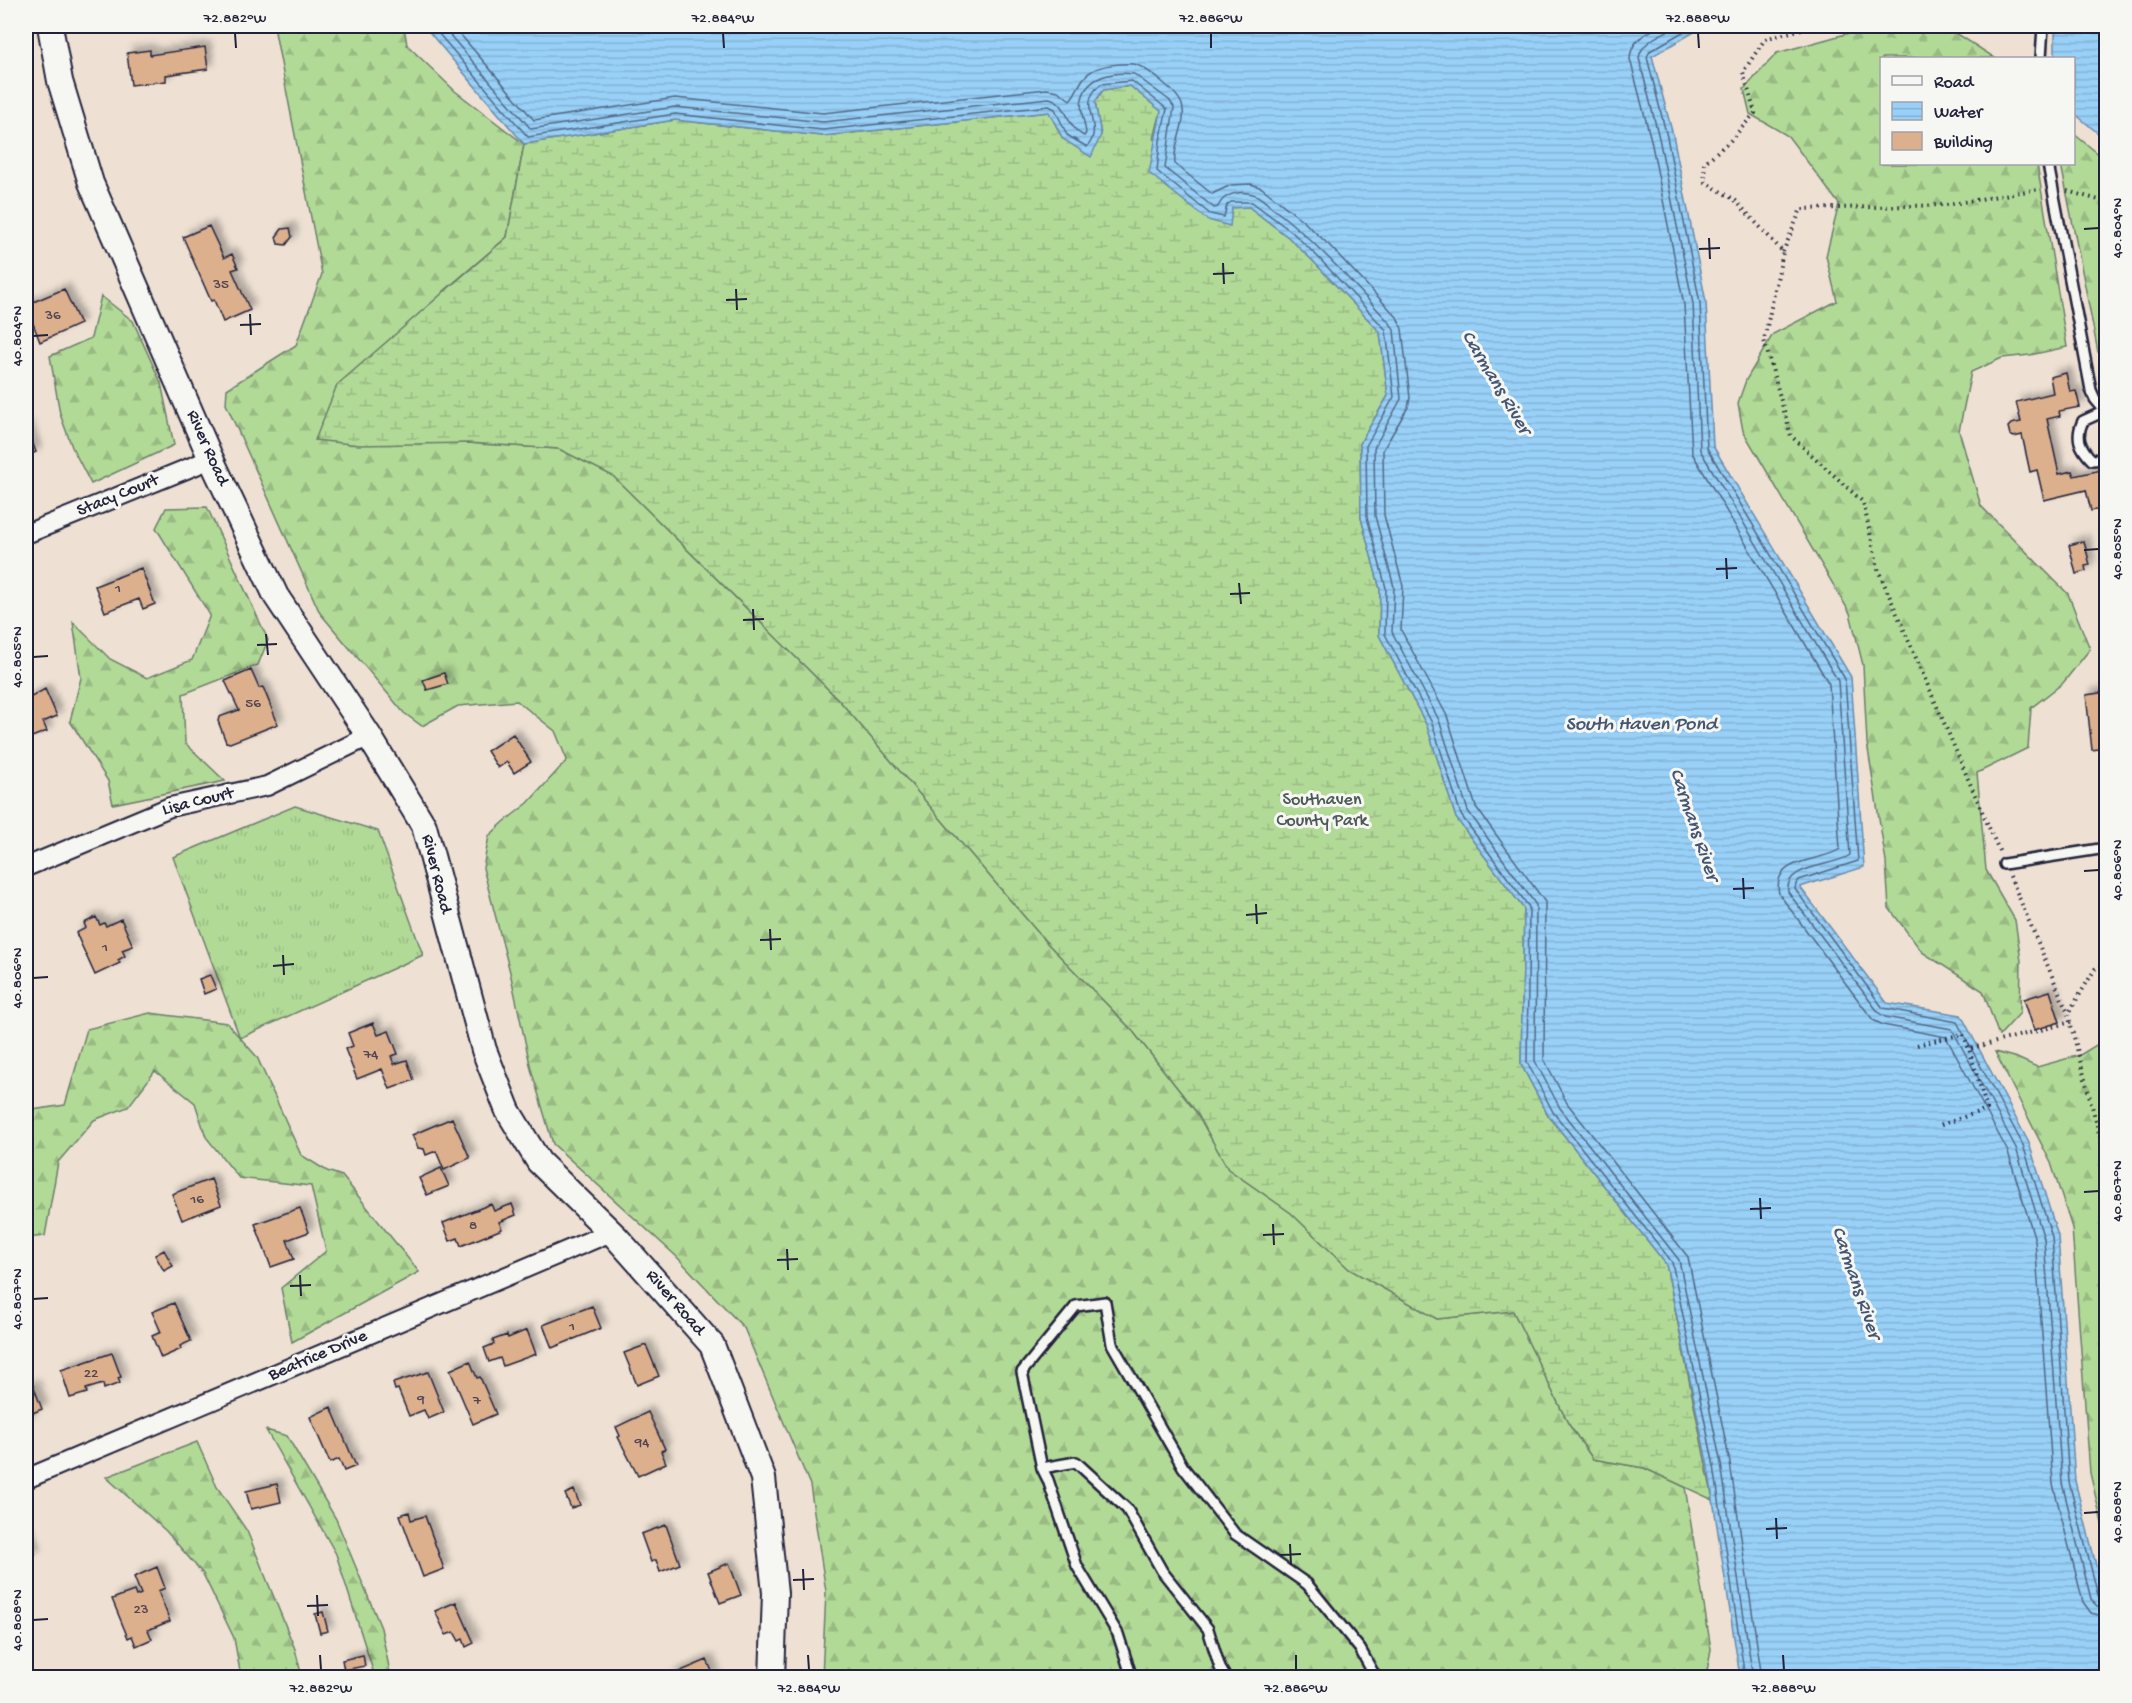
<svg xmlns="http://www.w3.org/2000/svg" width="2132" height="1703" font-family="'Gochi Hand',sans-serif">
	<defs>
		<pattern id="grass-tufts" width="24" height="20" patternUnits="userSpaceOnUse" patternTransform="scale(1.5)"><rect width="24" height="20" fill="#b2da97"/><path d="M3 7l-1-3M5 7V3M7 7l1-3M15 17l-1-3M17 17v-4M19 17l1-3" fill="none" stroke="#99bb83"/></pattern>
		<pattern id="forest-firs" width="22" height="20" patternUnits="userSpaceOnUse" patternTransform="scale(1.5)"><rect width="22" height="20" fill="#b2da97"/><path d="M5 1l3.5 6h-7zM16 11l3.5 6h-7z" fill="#99bb83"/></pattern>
		<pattern id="wetland-marsh" width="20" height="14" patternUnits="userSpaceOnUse" patternTransform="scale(1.5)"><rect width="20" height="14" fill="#b2da97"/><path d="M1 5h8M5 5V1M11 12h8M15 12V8" fill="none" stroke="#99bb83"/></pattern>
		<pattern id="water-rules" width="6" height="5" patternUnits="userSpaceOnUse" patternTransform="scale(1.5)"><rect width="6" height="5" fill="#98d0f7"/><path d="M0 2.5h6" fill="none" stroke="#83b2d5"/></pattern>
		<filter id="shadow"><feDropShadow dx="5.5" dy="-5.5" stdDeviation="3" flood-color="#0004"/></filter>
	</defs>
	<rect width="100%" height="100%" fill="#eee1d4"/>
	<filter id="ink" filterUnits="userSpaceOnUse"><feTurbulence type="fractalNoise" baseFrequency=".0167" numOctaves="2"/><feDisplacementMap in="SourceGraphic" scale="12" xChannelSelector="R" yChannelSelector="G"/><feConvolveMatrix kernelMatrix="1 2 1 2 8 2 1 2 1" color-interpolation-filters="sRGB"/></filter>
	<g filter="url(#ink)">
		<!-- grass -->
		<path fill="url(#grass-tufts)" stroke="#6a7e69" stroke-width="1.5" d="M 295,806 L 378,831 L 423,955 L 240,1038 L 173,857 Z"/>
		<!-- forest -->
		<path fill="url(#forest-firs)" stroke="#6a7e69" stroke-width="1.5" d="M 277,26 L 404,26 L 407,45 L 455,91 L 524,144 L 507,237 L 444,291 L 468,443 L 559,449 L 613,476 L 839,700 L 1047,943 L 1132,1030 L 1197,1113 L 1228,1169 L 1291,1213 L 1349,1269 L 1437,1319 L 1513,1311 L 1568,1423 L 1593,1459 L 1644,1468 L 1685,1487 L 1711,1649 L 1706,1677 L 822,1677 L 826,1592 L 810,1485 L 744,1328 L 676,1256 L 553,1144 L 531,1069 L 510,972 L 483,868 L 489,836 L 505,821 L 528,803 L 567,760 L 555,731 L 517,701 L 458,706 L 422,726 L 404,713 L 320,613 L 226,404 L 227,389 L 296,345 L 322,274 L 275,32 Z
			M 1860,30 L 1953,31 L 1995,58 L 1882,58 L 1882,164 L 2037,164 L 2067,347 L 2030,355 L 2002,358 L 1971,372 L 1959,431 L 1981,506 L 2068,594 L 2090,649 L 2063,683 L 2031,708 L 2028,748 L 1977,773 L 1986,870 L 2015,920 L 2021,961 L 2020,1013 L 1999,1036 L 1983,991 L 1922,952 L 1889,908 L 1886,862 L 1867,743 L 1863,665 L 1850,613 L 1743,431 L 1738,403 L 1746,380 L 1773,334 L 1837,301 L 1826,256 L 1839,204 L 1788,136 L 1750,114 L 1744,89 L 1777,53 Z
			M 2074,134 L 2106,160 L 2106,356 L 2098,352 L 2061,164 L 2074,164 Z
			M 101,296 L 133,321 L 161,383 L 174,445 L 91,484 L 72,447 L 60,414 L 50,356 L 91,338 Z
			M 207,507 L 268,640 L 258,665 L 183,694 L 185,743 L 225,781 L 113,804 L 108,781 L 70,721 L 81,678 L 73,622 L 110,659 L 147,678 L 192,660 L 210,615 L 156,528 L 166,508 Z
			M 150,1013 L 227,1023 L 257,1057 L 301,1155 L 327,1171 L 342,1176 L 419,1272 L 292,1342 L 281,1288 L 326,1251 L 311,1186 L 239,1178 L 206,1137 L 195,1103 L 155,1071 L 128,1107 L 94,1120 L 58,1162 L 45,1236 L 26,1238 L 26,1111 L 65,1105 L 87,1029 Z
			M 2106,1039 L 2106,1540 L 2090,1473 L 2072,1228 L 2051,1163 L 1995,1052 L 2017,1058 L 2037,1067 L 2080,1055 Z
			M 266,1430 L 287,1436 L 336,1519 L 381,1628 L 391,1677 L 375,1677 L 336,1554 Z
			M 197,1442 L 217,1487 L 247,1531 L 295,1649 L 302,1677 L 241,1677 L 234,1638 L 203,1574 L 166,1531 L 106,1477 Z"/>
		<!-- wetland -->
		<path fill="url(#wetland-marsh)" stroke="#6a7e69" stroke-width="1.5" d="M 1130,86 L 1161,111 L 1154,139 L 1232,207 L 1249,207 L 1288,237 L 1313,261 L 1380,332 L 1388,396 L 1360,443 L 1361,518 L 1380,589 L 1379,635 L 1427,726 L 1456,818 L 1524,909 L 1521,1064 L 1548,1115 L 1666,1264 L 1713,1500 L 1644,1468 L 1593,1459 L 1568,1423 L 1513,1311 L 1437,1319 L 1349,1269 L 1291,1213 L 1228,1169 L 1197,1113 L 1132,1030 L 1047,943 L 839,700 L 613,476 L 559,449 L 468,443 L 360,445 L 315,440 L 337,385 L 507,237 L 524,144 L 675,120 L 823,136 L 1049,112 L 1063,139 L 1101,135 L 1095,102 L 1103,90 Z"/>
		<!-- water -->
		<path fill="url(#water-rules)" stroke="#698aac" stroke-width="1.5" d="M 424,26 L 1705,26 L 1652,56 L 1673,135 L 1706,302 L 1713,446 L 1851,677 L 1864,867 L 1800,887 L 1887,1003 L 1961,1015 L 2029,1143 L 2058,1236 L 2075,1481 L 2106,1605 L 2106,1677 L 1740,1677 L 1708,1467 L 1666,1264 L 1548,1115 L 1521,1064 L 1524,909 L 1456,818 L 1427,726 L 1379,635 L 1380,589 L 1361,518 L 1360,443 L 1388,396 L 1380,332 L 1313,261 L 1288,237 L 1249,207 L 1232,208 L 1230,226 L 1208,220 L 1149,173 L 1161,111 L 1130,86 L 1103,90 L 1095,102 L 1101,135 L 1091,157 L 1063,139 L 1049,112 L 823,136 L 675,120 L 524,144 Z
			M 2055,26 L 2106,26 L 2106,140 L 2074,113 L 2074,58 L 2055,58 Z"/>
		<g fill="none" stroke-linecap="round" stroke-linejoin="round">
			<!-- shore -->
			<path stroke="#516886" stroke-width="1.5" d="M 432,26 L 528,137 L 675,114 L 823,130 L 1049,106 L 1055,109 L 1067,135 L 1087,147 C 1106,126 1074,106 1101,84 L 1132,81 L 1167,109 L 1160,141 L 1157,171 L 1210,214 L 1224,217 L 1227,205 L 1231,202 L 1252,202 L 1292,232 L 1318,257 L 1386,330 L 1394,397 L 1366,446 L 1367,517 L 1386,588 L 1385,634 L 1432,723 L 1461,815 L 1529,907 L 1527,1062 L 1553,1112 L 1672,1262 L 1714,1466 L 1745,1678
				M 442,26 L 531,129 L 675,107 L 823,122 L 1049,98 C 1069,102 1065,127 1084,136 L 1086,133 C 1085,123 1079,109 1082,99 C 1087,76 1114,71 1134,74 L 1169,100 L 1174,107 L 1165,168 L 1214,208 L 1218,207 C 1223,194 1239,190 1253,194 C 1261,196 1268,205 1275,210 C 1318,243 1353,284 1390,323 L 1394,330 L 1401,399 L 1374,448 L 1375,516 L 1394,587 L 1392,632 L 1439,720 L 1468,811 L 1536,905 L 1535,1061 L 1560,1108 L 1679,1260 L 1721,1464 L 1753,1678
				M 453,26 L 534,120 L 675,98 L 823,113 L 1047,89 L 1058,91 L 1070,100 C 1078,92 1080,77 1092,71 C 1101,65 1122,63 1133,64 C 1145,66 1179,93 1182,105 C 1188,123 1172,145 1175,164 L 1212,194 L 1231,185 L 1251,184 L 1262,188 L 1302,220 L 1329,245 L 1397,317 L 1402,329 L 1410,398 L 1408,407 L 1383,450 L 1384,515 L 1403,586 L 1401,630 L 1447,716 L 1476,807 L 1545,902 L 1544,1059 L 1567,1103 L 1688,1257 L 1730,1463 L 1762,1678
				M 1660,26 C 1645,34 1631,40 1630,59 L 1651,140 L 1684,305 L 1692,453 L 1829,684 L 1840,849 C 1821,863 1771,856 1779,894 L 1873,1020 L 1883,1025 L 1946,1037 L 2008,1152 L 2035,1240 L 2053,1484 L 2083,1602 L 2091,1613 L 2106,1617
				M 1678,26 C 1664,33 1641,41 1639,58 L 1659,138 L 1693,304 L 1700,450 L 1838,681 L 1850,855 C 1834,867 1784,864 1788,892 L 1879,1013 L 1885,1017 L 1952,1029 L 2016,1148 L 2044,1239 L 2062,1483 L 2091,1599 L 2098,1606 L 2106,1608
				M 1693,26 L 1650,51 L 1647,57 L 1667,137 L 1700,303 L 1707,448 L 1845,679 L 1858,861 L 1799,880 L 1796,884 L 1795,889 L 1883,1008 L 1957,1022 L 2023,1145 L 2052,1237 L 2069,1482 L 2098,1595 L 2101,1600 L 2106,1601"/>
		</g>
		<!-- building -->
		<path fill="#dcaf8d" stroke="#22223b" stroke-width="1.5" filter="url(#shadow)" d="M 205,47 L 208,69 L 166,75 L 166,81 L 131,85 L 127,53 L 150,50 L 150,55 Z
			M 209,226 L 224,258 L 232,254 L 238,268 L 232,270 L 250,310 L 223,322 L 214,300 L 211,301 L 183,237 Z
			M 290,228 L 292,237 L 286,245 L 278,244 L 276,237 L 282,229 Z
			M 64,289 L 80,324 L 40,342 L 26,305 Z
			M 2066,373 L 2070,392 L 2076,391 L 2080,407 L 2059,411 L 2060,416 L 2047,419 L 2059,474 L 2072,471 L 2074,476 L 2106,469 L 2106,500 L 2101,502 L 2102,509 L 2091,511 L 2086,490 L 2044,500 L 2037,470 L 2030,472 L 2022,435 L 2014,437 L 2010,435 L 2008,427 L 2011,424 L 2021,422 L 2016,402 L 2053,393 L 2050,377 Z
			M 26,425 L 36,452 L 26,456 Z
			M 2084,541 L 2090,565 L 2085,566 L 2086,571 L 2076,574 L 2069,545 Z
			M 141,568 L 155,604 L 143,609 L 139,599 L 105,612 L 95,586 Z
			M 251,670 L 259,688 L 263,687 L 278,724 L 230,743 L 226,742 L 218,721 L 219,717 L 239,710 L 225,681 Z
			M 444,673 L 448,684 L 427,690 L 423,680 Z
			M 45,689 L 57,716 L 43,722 L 47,731 L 27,739 L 26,735 L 26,700 Z
			M 2106,692 L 2106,748 L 2092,750 L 2086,695 Z
			M 513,734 L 531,762 L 514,773 L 507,762 L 498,768 L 487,751 Z
			M 96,917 L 100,925 L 104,923 L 106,926 L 121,919 L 133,946 L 122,950 L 125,956 L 118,960 L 120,963 L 95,975 L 76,933 L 86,928 L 84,923 Z
			M 210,975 L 216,989 L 204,994 L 199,979 Z
			M 2050,991 L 2060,1022 L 2034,1030 L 2024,999 Z
			M 373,1023 L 378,1035 L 389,1031 L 398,1054 L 391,1056 L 394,1064 L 407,1060 L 414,1080 L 390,1089 L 382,1069 L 357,1079 L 345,1049 L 353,1046 L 348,1033 Z
			M 452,1118 L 470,1158 L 444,1170 L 436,1151 L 426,1155 L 424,1149 L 418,1148 L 412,1135 Z
			M 441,1168 L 449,1186 L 427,1195 L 419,1178 Z
			M 211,1179 L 221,1205 L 182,1220 L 172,1194 Z
			M 491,1204 L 494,1211 L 512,1204 L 516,1215 L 499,1222 L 502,1229 L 461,1246 L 458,1238 L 450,1241 L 443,1223 Z
			M 300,1208 L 309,1232 L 287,1240 L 294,1259 L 271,1267 L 255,1224 Z
			M 164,1250 L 173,1266 L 164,1271 L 155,1255 Z
			M 174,1303 L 191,1341 L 180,1346 L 181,1349 L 161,1358 L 152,1336 L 161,1332 L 152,1312 Z
			M 592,1306 L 601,1328 L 552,1348 L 543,1325 Z
			M 527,1330 L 536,1354 L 503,1366 L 500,1358 L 489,1362 L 484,1348 L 494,1344 L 493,1340 L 507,1335 L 508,1338 Z
			M 646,1345 L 659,1376 L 637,1385 L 624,1353 Z
			M 112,1353 L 121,1377 L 118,1378 L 120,1383 L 104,1389 L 103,1384 L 86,1389 L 87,1393 L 70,1398 L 61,1370 Z
			M 470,1361 L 477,1378 L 480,1377 L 496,1414 L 473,1424 L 450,1370 Z
			M 428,1372 L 444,1412 L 428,1419 L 424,1410 L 409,1416 L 398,1389 L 395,1390 L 393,1383 Z
			M 33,1385 L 42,1409 L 28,1415 L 30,1420 L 26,1422 L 26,1388 Z
			M 331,1407 L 356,1466 L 344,1471 L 339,1459 L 330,1463 L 310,1417 Z
			M 648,1412 L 665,1449 L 661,1451 L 666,1463 L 638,1476 L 618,1437 L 620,1436 L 616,1427 Z
			M 277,1484 L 281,1502 L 251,1509 L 246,1491 Z
			M 574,1490 L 580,1505 L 571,1508 L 565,1494 Z
			M 409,1512 L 411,1520 L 425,1516 L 444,1569 L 423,1577 L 400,1515 Z
			M 666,1525 L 680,1564 L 660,1572 L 656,1560 L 651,1562 L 641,1534 Z
			M 26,1533 L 35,1554 L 26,1558 Z
			M 729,1563 L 741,1595 L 720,1603 L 708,1572 Z
			M 157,1567 L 165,1588 L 158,1591 L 170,1621 L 148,1630 L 152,1639 L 136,1646 L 132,1636 L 128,1638 L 112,1599 L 134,1591 L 136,1596 L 141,1594 L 134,1577 Z
			M 456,1602 L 474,1643 L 466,1647 L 463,1639 L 459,1641 L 454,1632 L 446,1635 L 435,1611 Z
			M 323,1612 L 328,1631 L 320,1633 L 315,1614 Z
			M 363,1655 L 365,1666 L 344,1670 L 342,1660 Z
			M 707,1660 L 715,1678 L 669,1678 L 669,1676 Z"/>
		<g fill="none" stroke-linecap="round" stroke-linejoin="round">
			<!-- lane casing -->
			<g stroke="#22223b" stroke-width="14">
				<path id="lane" d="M 2041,58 L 2043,26
					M 2048,164 L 2091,390 L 2095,399 L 2106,412
					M 2105,411 L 2083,421 C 2075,437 2080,448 2092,460 L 2106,459
					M 2004,864 L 2106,848
					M 1042,1468 L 1076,1462 L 1127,1509 L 1162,1571 L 1208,1629 L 1220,1668 L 1226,1678
					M 1132,1678 L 1118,1634 L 1077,1566 L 1048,1480 L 1042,1468 L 1022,1372 L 1076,1306 L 1105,1302 L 1112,1344 L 1183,1467 L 1235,1534 L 1307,1584 L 1360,1649 L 1376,1678"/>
			</g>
			<!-- street casing -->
			<g stroke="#22223b" stroke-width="22">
				<path id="street" d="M 26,534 L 211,459
					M 26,867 L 170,807 L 267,786 L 369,736
					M 26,1479 L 611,1232"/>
			</g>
			<!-- secondary casing -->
			<g stroke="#22223b" stroke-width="28">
				<path id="secondary" d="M 50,26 L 60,81 L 91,183 L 211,459 L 276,596 L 369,736 L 424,826 L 484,1050 L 508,1111 L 539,1162 L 616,1237 L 712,1345 L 763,1478 L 775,1593 L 772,1678"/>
			</g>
			<!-- path -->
			<path stroke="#22223b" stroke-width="4" stroke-dasharray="1.5 4.5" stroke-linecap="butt" d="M 1813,26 L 1765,39 L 1743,72 L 1755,113 L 1730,141 L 1704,163 L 1705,182 L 1735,200 L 1783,252 L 1764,340 L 1791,436 L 1863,502 L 1879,572 L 2000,853
				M 2067,191 L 2106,202
				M 1783,252 L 1801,209 L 1946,205 L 2039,189
				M 2010,876 L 2068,1014
				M 2106,962 L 2095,969 L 2068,1014 L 2106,1160
				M 1917,1045 L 1963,1034 L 1969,1049 L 2071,1022
				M 1941,1125 L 1987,1109 L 1969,1049"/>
			<!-- lane -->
			<use href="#lane" stroke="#f6f6f2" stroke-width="9"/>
			<!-- street -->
			<use href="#street" stroke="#f6f6f2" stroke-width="18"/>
			<!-- secondary -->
			<use href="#secondary" stroke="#f6f6f2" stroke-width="24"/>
		</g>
	</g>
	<!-- ticks -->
	<path fill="none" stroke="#22223b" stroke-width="2" d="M 235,33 L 236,48M 723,33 L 724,48M 1211,33 L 1211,48M 1698,33 L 1699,48M 2084,229 L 2099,228M 1709,238 L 1710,259M 1699,249 L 1720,248M 1223,263 L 1224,284M 1213,274 L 1234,273M 736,289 L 737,310M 726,300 L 747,299M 250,314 L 251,335M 240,325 L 261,324M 33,336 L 48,335M 2084,550 L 2099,549M 1726,558 L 1727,579M 1716,569 L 1737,568M 1239,583 L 1241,604M 1230,594 L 1250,593M 753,609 L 754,630M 743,620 L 764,619M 266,634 L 268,655M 257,645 L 277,644M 33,657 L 48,656M 2084,871 L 2099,870M 1743,878 L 1744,899M 1733,889 L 1754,888M 1256,904 L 1257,924M 1246,915 L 1267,913M 770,929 L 771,950M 760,940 L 781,939M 283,955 L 284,975M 273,966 L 294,964M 33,978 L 48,977M 2084,1192 L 2099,1191M 1760,1198 L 1761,1219M 1750,1209 L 1771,1208M 1273,1224 L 1274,1245M 1263,1235 L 1284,1234M 787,1249 L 788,1270M 777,1260 L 798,1259M 300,1275 L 301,1296M 290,1286 L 311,1285M 33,1299 L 48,1298M 2084,1513 L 2099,1512M 1776,1518 L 1777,1539M 1766,1529 L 1787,1528M 1290,1544 L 1291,1565M 1280,1555 L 1301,1554M 803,1569 L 804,1590M 793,1580 L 814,1579M 317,1595 L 318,1616M 307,1606 L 328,1605M 33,1620 L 48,1619M 320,1655 L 321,1670M 808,1655 L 809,1670M 1296,1655 L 1296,1670M 1783,1655 L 1784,1670"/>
	<g text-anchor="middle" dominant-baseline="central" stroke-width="6" stroke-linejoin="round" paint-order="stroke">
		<!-- number labels -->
		<g font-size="15" fill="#504550">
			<text x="221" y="285">35</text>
			<text x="53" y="316">36</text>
			<text x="118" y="589">1</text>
			<text x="253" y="704">56</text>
			<text x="105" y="948">1</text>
			<text x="371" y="1055">74</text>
			<text x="197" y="1200">16</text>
			<text x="473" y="1226">8</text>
			<text x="572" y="1327">1</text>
			<text x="91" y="1374">22</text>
			<text x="421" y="1400">9</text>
			<text x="477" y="1401">7</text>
			<text x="642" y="1443">94</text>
			<text x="141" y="1610">23</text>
		</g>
		<!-- street labels -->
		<g font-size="18" fill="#22223b" stroke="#f6f6f2">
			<text transform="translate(207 448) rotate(66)">River Road</text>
			<text transform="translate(118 496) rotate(-22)">Stacy Court</text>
			<text transform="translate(198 802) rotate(-14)">Lisa Court</text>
			<text transform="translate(436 874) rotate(76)">River Road</text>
			<text transform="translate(675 1303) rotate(49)">River Road</text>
			<text transform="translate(318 1356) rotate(-23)">Beatrice Drive</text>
		</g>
		<!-- park labels -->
		<g font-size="18" fill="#4d5957" stroke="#f6f6f2">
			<text x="1322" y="800">Southaven<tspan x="1322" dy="21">County Park</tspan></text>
		</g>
		<!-- water labels -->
		<g font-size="20" font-style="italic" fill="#455673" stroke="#f6f6f2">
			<text transform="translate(1495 383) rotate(59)">Carmans River</text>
			<text x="1641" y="725">South Haven Pond</text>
			<text transform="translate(1693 825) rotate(71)">Carmans River</text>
			<text transform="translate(1855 1283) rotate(71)">Carmans River</text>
		</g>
	</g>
	<!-- margin -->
	<rect width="2132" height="1703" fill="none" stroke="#f6f6f2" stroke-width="66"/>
	<!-- legend -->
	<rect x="1880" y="57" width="195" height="108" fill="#f6f6f2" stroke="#a1a1a9" stroke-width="1.5"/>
	<rect x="1892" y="76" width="30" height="9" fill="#f6f6f2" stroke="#a1a1a9" stroke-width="1.5"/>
	<text x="1934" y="87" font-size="18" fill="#22223b">Road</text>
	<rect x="1892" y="102" width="30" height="18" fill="url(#water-rules)" stroke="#a1a1a9" stroke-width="1.5"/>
	<text x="1934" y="117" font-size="18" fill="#22223b">Water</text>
	<rect x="1892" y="132" width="30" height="18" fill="#dcaf8d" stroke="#a1a1a9" stroke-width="1.5"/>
	<text x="1934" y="147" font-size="18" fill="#22223b">Building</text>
	<rect x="33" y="33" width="2066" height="1637" fill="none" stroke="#22223b" stroke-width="2"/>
	<g font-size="15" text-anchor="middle" fill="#22223b">
		<text x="235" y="22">72.882°W</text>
		<text x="723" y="22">72.884°W</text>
		<text x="1211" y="22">72.886°W</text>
		<text x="1698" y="22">72.888°W</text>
		<text transform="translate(2116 228) rotate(-90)" y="5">40.804°N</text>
		<text transform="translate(16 336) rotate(-90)" y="5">40.804°N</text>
		<text transform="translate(2116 549) rotate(-90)" y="5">40.805°N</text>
		<text transform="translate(16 657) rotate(-90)" y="5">40.805°N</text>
		<text transform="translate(2116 870) rotate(-90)" y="5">40.806°N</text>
		<text transform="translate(16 978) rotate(-90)" y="5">40.806°N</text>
		<text transform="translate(2116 1191) rotate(-90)" y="5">40.807°N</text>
		<text transform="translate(16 1299) rotate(-90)" y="5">40.807°N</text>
		<text transform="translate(2116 1512) rotate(-90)" y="5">40.808°N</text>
		<text transform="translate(16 1620) rotate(-90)" y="5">40.808°N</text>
		<text x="321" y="1692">72.882°W</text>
		<text x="809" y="1692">72.884°W</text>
		<text x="1296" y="1692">72.886°W</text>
		<text x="1784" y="1692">72.888°W</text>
	</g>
</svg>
